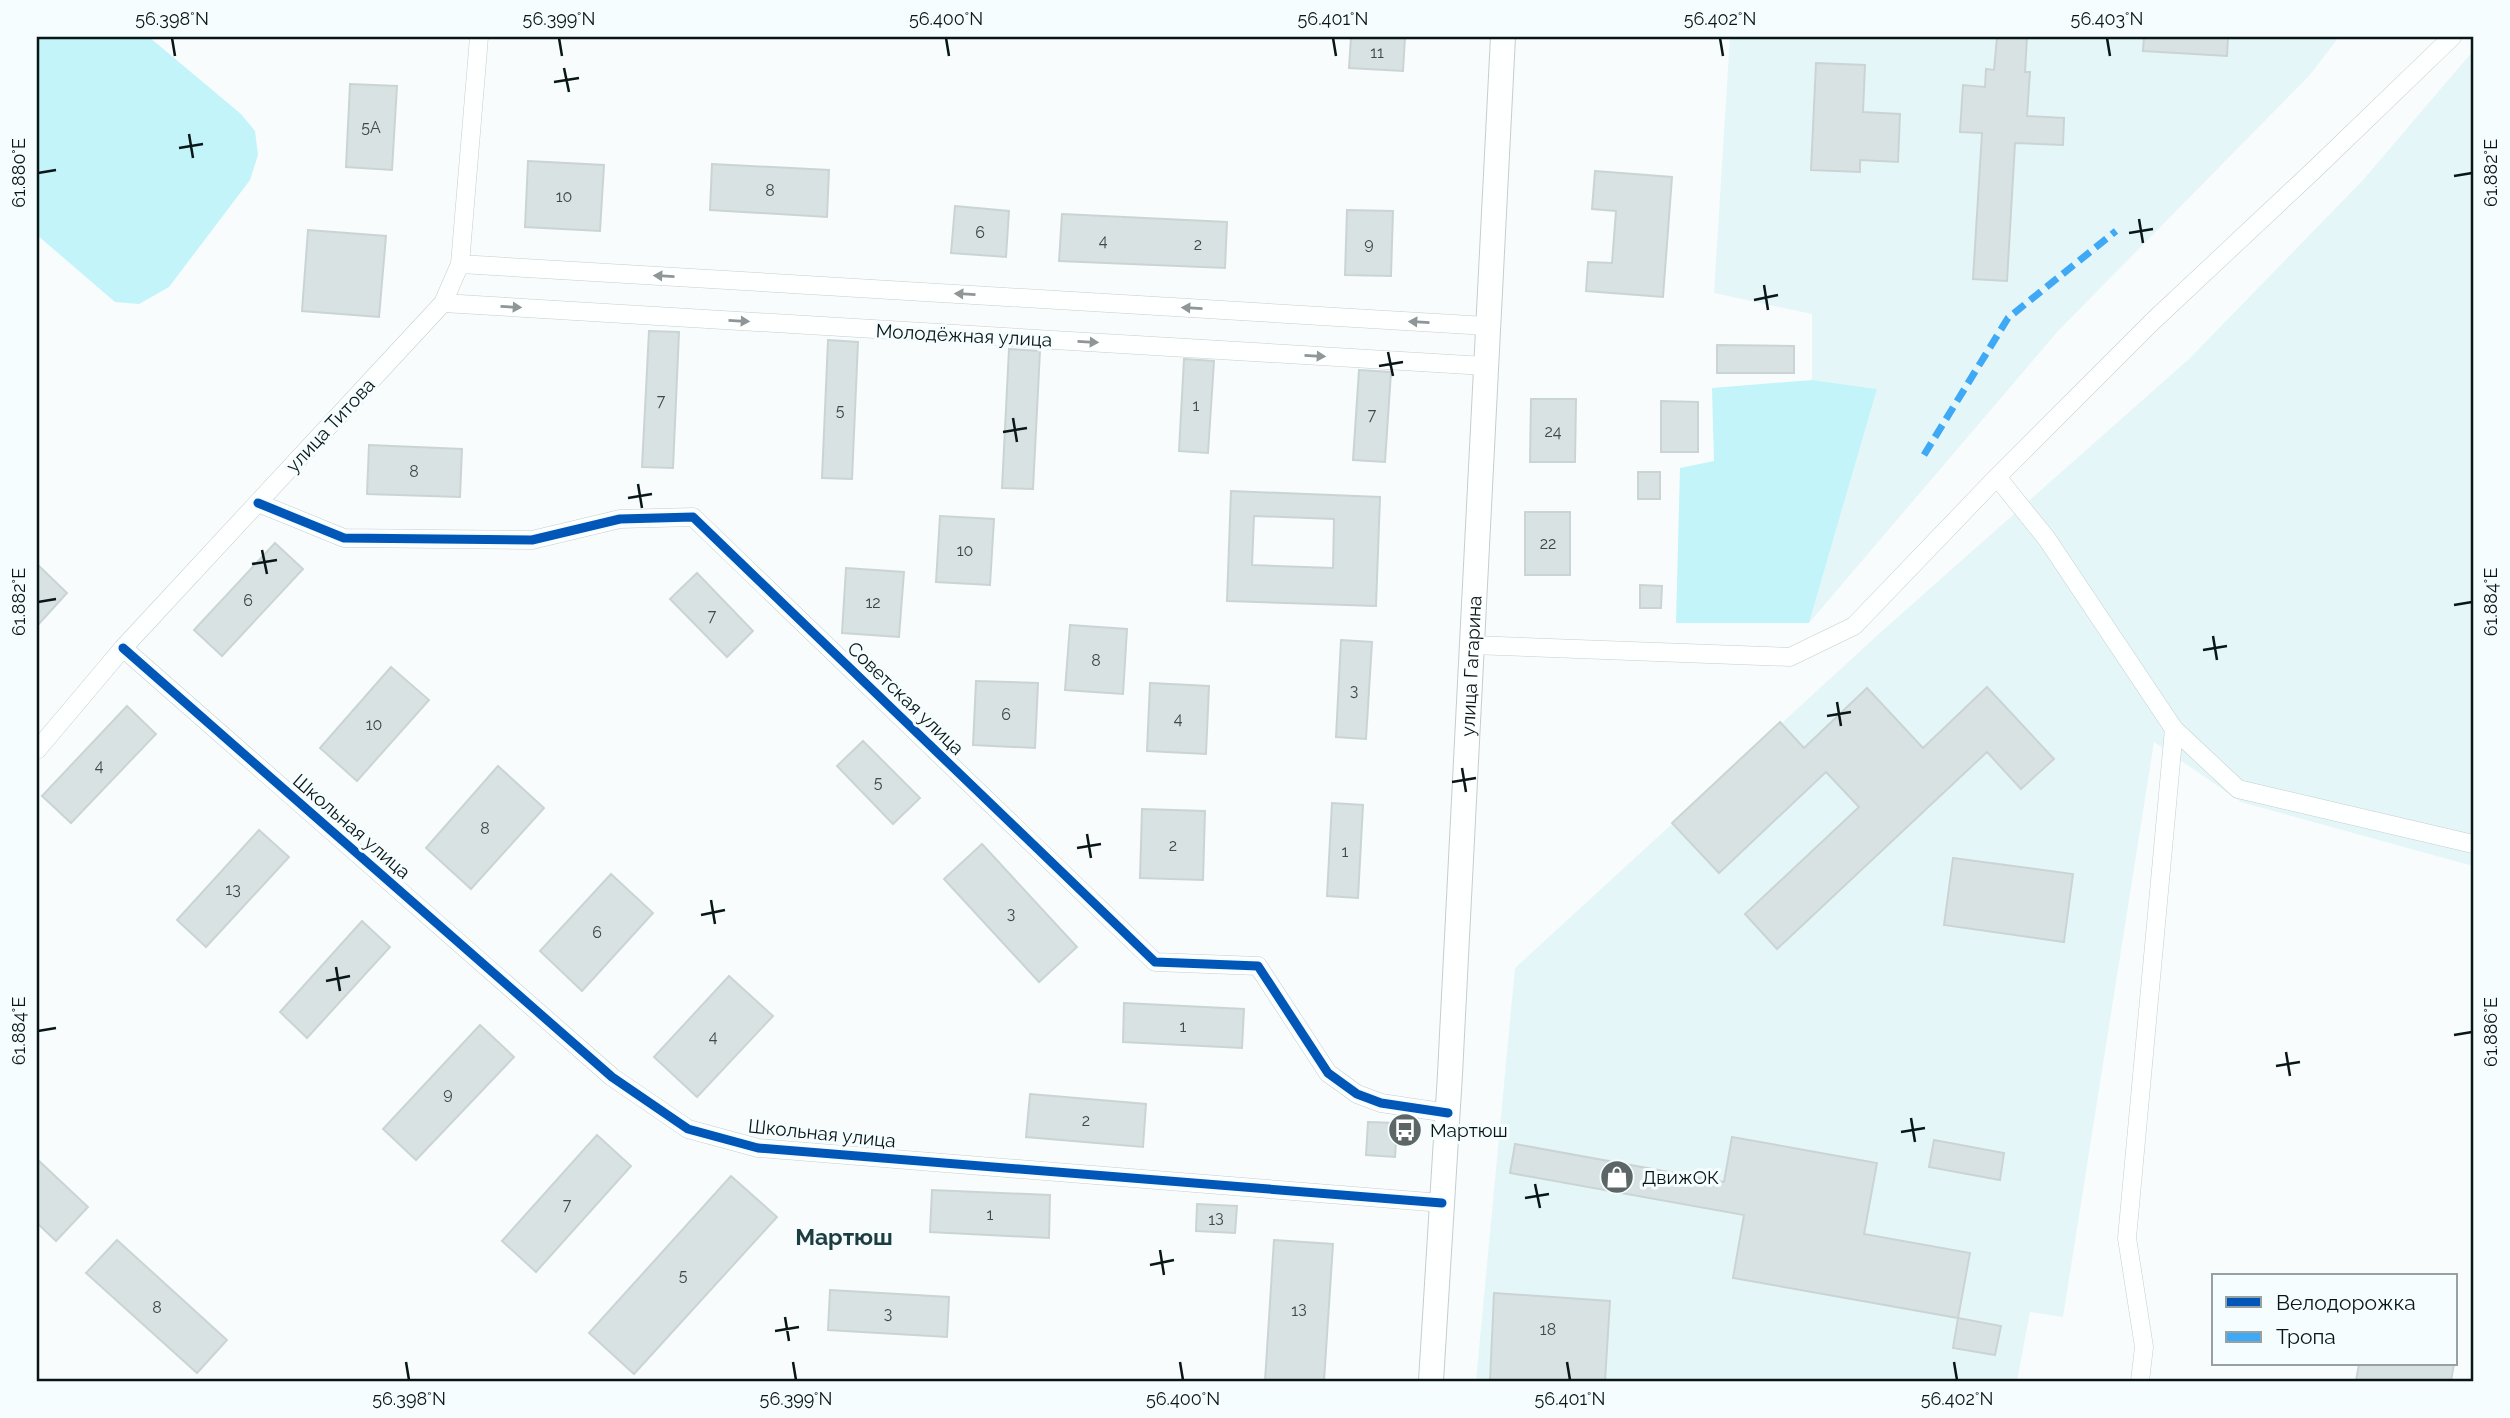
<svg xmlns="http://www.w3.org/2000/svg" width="2510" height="1418" font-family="Raleway,sans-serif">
	<rect width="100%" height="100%" fill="#f8fcfc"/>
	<!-- built -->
	<path fill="#e5f6f8" d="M 1730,37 L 2339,37 L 2309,76 L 2058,331 L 1809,623 L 1877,389 L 1812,380 L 1812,314 L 1714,293 Z
		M 2473,51 L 2473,866 L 2241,802 L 2154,742 L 2063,1317 L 2030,1312 L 2017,1381 L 1476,1381 L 1515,968 L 1882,631 L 2189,359 L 2363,180 Z"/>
	<!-- green -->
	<path fill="#c2f4fa" d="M 37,37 L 149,37 L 241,114 L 255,131 L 258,155 L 250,180 L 169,287 L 139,304 L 115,302 L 37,235 Z
		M 1812,380 L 1877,389 L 1809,623 L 1676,623 L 1680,468 L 1714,461 L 1712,388 Z"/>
	<!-- building -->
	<path fill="#d9e2e2" stroke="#cbd4d4" stroke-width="2" fill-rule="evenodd" d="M 1351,37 L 1405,37 L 1403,71 L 1349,68 Z
		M 1997,37 L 2027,37 L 2025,72 L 2030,72 L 2027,116 L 2064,118 L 2063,145 L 2015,143 L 2007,281 L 1973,279 L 1982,133 L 1960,132 L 1963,85 L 1985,87 L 1986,69 L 1994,70 Z
		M 2144,37 L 2228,37 L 2227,56 L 2143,51 Z
		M 1816,63 L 1865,65 L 1863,112 L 1900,114 L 1898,162 L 1860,160 L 1860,172 L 1811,170 Z
		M 350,84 L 397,86 L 392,170 L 346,167 Z
		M 528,161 L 604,165 L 600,231 L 525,227 Z
		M 712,164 L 829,170 L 827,217 L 710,210 Z
		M 1595,171 L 1672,177 L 1663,297 L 1586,291 L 1588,262 L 1612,263 L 1616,211 L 1592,209 Z
		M 955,206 L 1009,211 L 1006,257 L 951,253 Z
		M 1347,210 L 1393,211 L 1391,276 L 1345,275 Z
		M 1062,214 L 1227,222 L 1225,268 L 1059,261 Z
		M 308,230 L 386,236 L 379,317 L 302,311 Z
		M 649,331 L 679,332 L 673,468 L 642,467 Z
		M 828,340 L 858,342 L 852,479 L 822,478 Z
		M 1717,345 L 1794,346 L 1794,373 L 1717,373 Z
		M 1009,349 L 1040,351 L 1033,489 L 1002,488 Z
		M 1184,359 L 1214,361 L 1208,453 L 1179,451 Z
		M 1359,370 L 1391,372 L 1385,462 L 1353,460 Z
		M 1531,399 L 1576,399 L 1575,462 L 1530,462 Z
		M 1661,401 L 1698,402 L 1698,452 L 1661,452 Z
		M 369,445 L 462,449 L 460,497 L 367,494 Z
		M 1638,472 L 1660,472 L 1660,499 L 1638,499 Z
		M 1231,491 L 1380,497 L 1376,606 L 1227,601 ZM 1254,516 L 1334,519 L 1333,568 L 1252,565 Z
		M 1525,512 L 1570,512 L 1570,575 L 1525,575 Z
		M 940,516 L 994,519 L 990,585 L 936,582 Z
		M 275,543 L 303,569 L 222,656 L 194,630 Z
		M 37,564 L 67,593 L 37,626 Z
		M 846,568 L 904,572 L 899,637 L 842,633 Z
		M 697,573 L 753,631 L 727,657 L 670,599 Z
		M 1640,585 L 1662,586 L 1661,608 L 1640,608 Z
		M 1070,625 L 1127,629 L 1123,694 L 1065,690 Z
		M 1341,640 L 1372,642 L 1366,739 L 1336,737 Z
		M 391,667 L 429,700 L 357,781 L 320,748 Z
		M 976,681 L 1038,683 L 1035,748 L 973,745 Z
		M 1150,683 L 1209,686 L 1206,754 L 1147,751 Z
		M 1987,687 L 2054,759 L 2021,789 L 1987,752 L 1777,949 L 1745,914 L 1859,807 L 1826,772 L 1719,873 L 1672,823 L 1780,722 L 1804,748 L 1867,688 L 1923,748 Z
		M 127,706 L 156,734 L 71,823 L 42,796 Z
		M 863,741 L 920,798 L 893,824 L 837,766 Z
		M 498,766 L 544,808 L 471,889 L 426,848 Z
		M 1332,803 L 1363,805 L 1358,898 L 1327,896 Z
		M 1142,809 L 1205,811 L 1203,880 L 1140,878 Z
		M 259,830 L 289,857 L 206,947 L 177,920 Z
		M 982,844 L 1077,947 L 1039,982 L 944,879 Z
		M 1953,858 L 2073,874 L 2064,942 L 1944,925 Z
		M 611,874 L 653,913 L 582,991 L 540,951 Z
		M 362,921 L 390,947 L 307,1038 L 280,1012 Z
		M 729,976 L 773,1016 L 697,1097 L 654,1057 Z
		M 1124,1003 L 1244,1009 L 1242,1048 L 1123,1042 Z
		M 480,1025 L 514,1057 L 416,1160 L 383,1129 Z
		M 1030,1094 L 1146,1104 L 1143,1147 L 1026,1137 Z
		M 1368,1122 L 1397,1123 L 1395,1157 L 1366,1155 Z
		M 597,1135 L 631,1166 L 536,1272 L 502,1241 Z
		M 1732,1137 L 1877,1163 L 1864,1234 L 1970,1253 L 1958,1318 L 1733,1278 L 1744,1215 L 1510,1173 L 1515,1144 L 1724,1182 Z
		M 1934,1140 L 2004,1153 L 2000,1180 L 1929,1167 Z
		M 37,1159 L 88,1207 L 56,1241 L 37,1223 Z
		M 731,1176 L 777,1217 L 634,1374 L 589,1333 Z
		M 932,1190 L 1050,1195 L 1049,1238 L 930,1232 Z
		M 1197,1204 L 1237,1206 L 1235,1233 L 1196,1231 Z
		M 117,1240 L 227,1340 L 197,1373 L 86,1273 Z
		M 1274,1240 L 1333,1244 L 1324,1381 L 1265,1381 Z
		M 830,1290 L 949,1297 L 947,1337 L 828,1330 Z
		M 1494,1293 L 1610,1301 L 1605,1381 L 1490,1381 Z
		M 1958,1318 L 2001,1326 L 1995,1355 L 1953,1348 Z
		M 2359,1364 L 2454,1364 L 2451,1381 L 2356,1381 Z"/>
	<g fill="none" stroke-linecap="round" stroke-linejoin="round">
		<!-- minor casing -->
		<g stroke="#c5cecf" stroke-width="19">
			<path id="minor" d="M 460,264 L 1487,326
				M 443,303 L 1485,366
				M 1997,477 L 2047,539 L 2174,729 L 2238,789 L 2473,844
				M 258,503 L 344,538 L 532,540 L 620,519 L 693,517 L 1155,962 L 1258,966 L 1328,1073 L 1357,1094 L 1381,1103 L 1448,1113
				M 1472,645 L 1790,657 L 1854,626 L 1997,477 L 2153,321 L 2314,170 L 2452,37
				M 123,648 L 612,1077 L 688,1129 L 758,1148 L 1442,1203
				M 37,750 L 123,648 L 443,303 L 460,264 L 479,37
				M 2140,1381 L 2144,1347 L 2127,1238 L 2174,729"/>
		</g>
		<!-- secondary casing -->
		<g stroke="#c5cecf" stroke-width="26">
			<g id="secondary">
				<path id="s1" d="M 1431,1381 L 1450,1074 L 1503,37"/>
			</g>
		</g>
		<!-- minor -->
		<use href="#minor" stroke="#feffff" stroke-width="18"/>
		<!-- secondary -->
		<use href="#secondary" stroke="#feffff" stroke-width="24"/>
		<!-- quiet -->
		<path stroke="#3fa9f5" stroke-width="7" stroke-dasharray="14 7" stroke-linecap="butt" d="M 1924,455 L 2008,318 L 2116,231"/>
		<!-- cycleway casing -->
		<g stroke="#f6fdfe" stroke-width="13">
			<path id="cycleway" d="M 258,503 L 344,538 L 532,540 L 620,519 L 693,517 L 1155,962 L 1258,966 L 1328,1073 L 1357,1094 L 1381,1103 L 1448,1113
				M 123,648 L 612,1077 L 688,1129 L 758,1148 L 1442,1203"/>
		</g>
		<!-- cycleway -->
		<use href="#cycleway" stroke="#0057b8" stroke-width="9"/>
	</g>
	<!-- one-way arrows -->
	<defs><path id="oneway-solid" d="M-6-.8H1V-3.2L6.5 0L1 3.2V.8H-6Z" transform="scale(1.75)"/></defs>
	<g fill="#8f9697">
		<use href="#oneway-solid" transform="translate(664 276) rotate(-177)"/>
		<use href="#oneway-solid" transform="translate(965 294) rotate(-177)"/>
		<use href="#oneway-solid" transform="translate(511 307) rotate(3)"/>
		<use href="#oneway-solid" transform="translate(1192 308) rotate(-177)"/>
		<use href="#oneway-solid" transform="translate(739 321) rotate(3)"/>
		<use href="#oneway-solid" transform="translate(1419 322) rotate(-177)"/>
		<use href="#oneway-solid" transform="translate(1088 342) rotate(3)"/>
		<use href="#oneway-solid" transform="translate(1315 356) rotate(3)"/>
	</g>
	<!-- ticks -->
	<path fill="none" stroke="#081617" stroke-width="2.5" d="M 172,38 L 175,56M 559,38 L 562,56M 946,38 L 949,56M 1333,38 L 1336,56M 1720,38 L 1723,56M 2107,38 L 2110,56M 564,68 L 569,92M 554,82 L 579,78M 189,134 L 193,158M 179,148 L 203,144M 38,173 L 56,170M 2454,176 L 2472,173M 2139,219 L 2143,243M 2129,233 L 2153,229M 1764,285 L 1768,310M 1754,300 L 1778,295M 1388,352 L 1393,376M 1379,366 L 1403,362M 1013,418 L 1017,442M 1003,432 L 1027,428M 638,484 L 642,508M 628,498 L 652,494M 262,550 L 267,574M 252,564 L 277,560M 38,602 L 56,599M 2454,605 L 2472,602M 2213,636 L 2217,660M 2203,650 L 2227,646M 1837,702 L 1841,726M 1827,716 L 1851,712M 1462,768 L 1466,792M 1452,782 L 1476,778M 1087,834 L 1091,858M 1077,848 L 1101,844M 711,900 L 715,924M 701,915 L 725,910M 336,967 L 340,991M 326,981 L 350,976M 38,1031 L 56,1028M 2454,1035 L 2472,1032M 2286,1052 L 2290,1076M 2276,1066 L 2300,1062M 1911,1118 L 1915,1142M 1901,1132 L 1925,1128M 1535,1184 L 1540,1208M 1525,1198 L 1549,1194M 1160,1250 L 1164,1275M 1150,1265 L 1174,1260M 785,1317 L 789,1341M 775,1331 L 799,1327M 406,1362 L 409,1380M 793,1362 L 796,1380M 1180,1362 L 1183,1380M 1567,1362 L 1570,1380M 1954,1362 L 1957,1380"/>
	<!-- icons -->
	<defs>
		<g id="bus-disc" transform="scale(1.75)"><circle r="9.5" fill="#5c6667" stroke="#f6fdfe"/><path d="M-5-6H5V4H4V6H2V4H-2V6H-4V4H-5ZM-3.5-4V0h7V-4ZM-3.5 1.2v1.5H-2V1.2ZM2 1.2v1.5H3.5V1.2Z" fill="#fff"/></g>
		<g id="shop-disc" transform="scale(1.75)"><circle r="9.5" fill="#5c6667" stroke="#f6fdfe"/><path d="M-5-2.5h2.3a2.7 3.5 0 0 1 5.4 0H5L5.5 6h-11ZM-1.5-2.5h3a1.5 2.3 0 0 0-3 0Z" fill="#fff"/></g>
	</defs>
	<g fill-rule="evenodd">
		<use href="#bus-disc" x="1405" y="1130"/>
		<use href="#shop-disc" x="1617" y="1177"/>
	</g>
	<g text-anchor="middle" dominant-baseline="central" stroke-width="6" stroke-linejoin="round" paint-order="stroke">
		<!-- number labels -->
		<g font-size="16" fill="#3c494a">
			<text x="1377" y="52">11</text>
			<text x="371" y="127">5А</text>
			<text x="770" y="190">8</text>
			<text x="564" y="196">10</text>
			<text x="980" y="232">6</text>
			<text x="1103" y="240">4</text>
			<text x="1369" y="243">9</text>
			<text x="1198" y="244">2</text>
			<text x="661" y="400">7</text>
			<text x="1196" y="405">1</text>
			<text x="840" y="410">5</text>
			<text x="1372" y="414">7</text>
			<text x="1553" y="431">24</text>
			<text x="414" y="471">8</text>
			<text x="1548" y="543">22</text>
			<text x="965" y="550">10</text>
			<text x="248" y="600">6</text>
			<text x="873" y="602">12</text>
			<text x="712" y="615">7</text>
			<text x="1096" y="660">8</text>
			<text x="1354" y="690">3</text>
			<text x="1006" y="714">6</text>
			<text x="1178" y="718">4</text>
			<text x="374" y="724">10</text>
			<text x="99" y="765">4</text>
			<text x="878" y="782">5</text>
			<text x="485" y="828">8</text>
			<text x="1173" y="845">2</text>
			<text x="1345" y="851">1</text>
			<text x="233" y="889">13</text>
			<text x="1011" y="913">3</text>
			<text x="597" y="932">6</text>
			<text x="1183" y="1026">1</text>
			<text x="713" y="1036">4</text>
			<text x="448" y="1093">9</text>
			<text x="1086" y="1120">2</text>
			<text x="567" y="1204">7</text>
			<text x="990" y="1214">1</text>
			<text x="1216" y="1219">1З</text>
			<text x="683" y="1275">5</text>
			<text x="157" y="1307">8</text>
			<text x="1299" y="1310">1З</text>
			<text x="888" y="1313">3</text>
			<text x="1548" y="1329">18</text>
		</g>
		<!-- street labels -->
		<g font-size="19" fill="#081617" stroke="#f6fdfe">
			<text transform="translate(964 335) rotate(3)">Молодёжная улица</text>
			<text transform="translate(330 425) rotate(-47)">улица Титова</text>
			<text stroke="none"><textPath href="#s1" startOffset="716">улица Гагарина</textPath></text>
			<text transform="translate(906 698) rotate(44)">Советская улица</text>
			<text transform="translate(352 826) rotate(41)">Школьная улица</text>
			<text transform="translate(822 1133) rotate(6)">Школьная улица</text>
		</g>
		<!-- poi labels -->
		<g font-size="19" fill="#081617" stroke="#f6fdfe" text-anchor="start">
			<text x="1430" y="1130">Мартюш</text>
			<text x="1642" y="1177">ДвижОК</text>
		</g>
		<!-- quarter labels -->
		<g font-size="23" font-weight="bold" fill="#1d3d40" stroke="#f6fdfe">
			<text x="844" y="1236">Мартюш</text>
		</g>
	</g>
	<!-- border -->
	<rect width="2510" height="1418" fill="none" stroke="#f6fdfe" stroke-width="77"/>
	<!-- legend -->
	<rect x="2212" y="1274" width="245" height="91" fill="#f6fdfe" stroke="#97a1a2" stroke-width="2"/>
	<rect x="2226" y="1297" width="35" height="10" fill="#0057b8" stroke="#97a1a2" stroke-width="2"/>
	<text x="2276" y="1310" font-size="21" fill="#081617">Велодорожка</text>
	<rect x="2226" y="1332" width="35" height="10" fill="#3fa9f5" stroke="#97a1a2" stroke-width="2"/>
	<text x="2276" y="1344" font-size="21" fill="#081617">Тропа</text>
	<rect x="38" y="38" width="2434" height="1342" fill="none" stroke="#081617" stroke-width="2.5"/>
	<g font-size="18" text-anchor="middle" fill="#081617">
		<text x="172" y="25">56.398°N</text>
		<text x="559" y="25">56.399°N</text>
		<text x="946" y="25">56.400°N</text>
		<text x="1333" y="25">56.401°N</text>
		<text x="1720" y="25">56.402°N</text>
		<text x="2107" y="25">56.403°N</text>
		<text transform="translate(19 173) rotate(-90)" y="6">61.880°E</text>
		<text transform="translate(2491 173) rotate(-90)" y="6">61.882°E</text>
		<text transform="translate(19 602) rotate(-90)" y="6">61.882°E</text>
		<text transform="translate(2491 602) rotate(-90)" y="6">61.884°E</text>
		<text transform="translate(19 1031) rotate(-90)" y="6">61.884°E</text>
		<text transform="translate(2491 1032) rotate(-90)" y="6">61.886°E</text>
		<text x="409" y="1405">56.398°N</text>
		<text x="796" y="1405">56.399°N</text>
		<text x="1183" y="1405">56.400°N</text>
		<text x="1570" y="1405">56.401°N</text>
		<text x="1957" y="1405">56.402°N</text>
	</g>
</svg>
